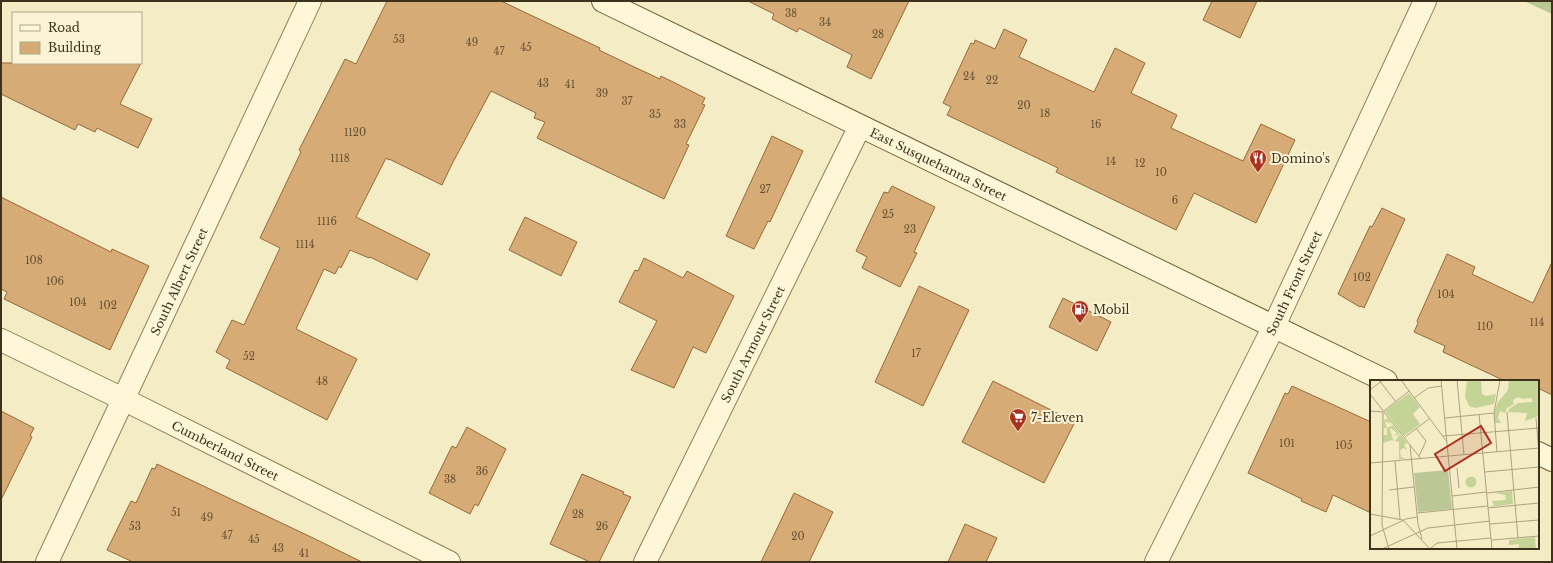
<svg xmlns="http://www.w3.org/2000/svg" width="1553" height="563" font-family="'Libre Baskerville',serif">
	<rect width="100%" height="100%" fill="#f4ecc4"/>
	<!-- cemetery -->
	<path fill="#bbc896" d="M 1524,1 L 1552,1 L 1552,14 Z"/>
	<!-- building -->
	<path fill="#d7ab75" stroke="#946a3a" d="M 387,1 L 501,1 L 600,48 L 599,50 L 630,65 L 660,79 L 661,76 L 705,98 L 702,104 L 705,105 L 686,144 L 689,145 L 664,199 L 537,138 L 545,122 L 534,118 L 536,113 L 491,91 L 452,164 L 442,185 L 389,159 L 389,160 L 386,158 L 356,217 L 430,254 L 417,280 L 370,257 L 369,258 L 350,250 L 341,268 L 339,266 L 335,274 L 324,269 L 296,329 L 357,359 L 327,420 L 226,368 L 230,360 L 216,352 L 232,320 L 244,325 L 280,248 L 260,238 L 301,152 L 299,150 L 345,59 L 356,64 Z
		M 748,1 L 909,1 L 871,79 L 847,67 L 852,55 L 799,28 L 797,32 L 772,19 L 774,14 Z
		M 1212,1 L 1257,1 L 1240,38 L 1203,20 Z
		M 1004,29 L 1027,40 L 1019,57 L 1094,92 L 1115,48 L 1145,63 L 1131,93 L 1177,115 L 1171,128 L 1243,161 L 1261,124 L 1295,140 L 1256,223 L 1194,193 L 1176,230 L 1056,172 L 1058,168 L 947,115 L 951,107 L 943,103 L 971,43 L 974,44 L 975,40 L 995,49 Z
		M 1,63 L 141,63 L 120,104 L 152,119 L 138,148 L 97,128 L 95,132 L 78,124 L 75,130 L 1,94 Z
		M 772,136 L 803,151 L 770,222 L 768,221 L 754,249 L 726,236 Z
		M 892,186 L 935,207 L 914,252 L 917,253 L 900,287 L 862,268 L 867,257 L 856,251 L 884,192 L 888,193 Z
		M 1,197 L 111,252 L 112,249 L 149,266 L 110,350 L 4,299 L 7,292 L 1,289 Z
		M 1382,208 L 1405,219 L 1364,308 L 1361,306 L 1360,307 L 1338,294 L 1370,226 L 1372,227 Z
		M 525,217 L 577,242 L 561,276 L 509,250 Z
		M 1447,254 L 1475,267 L 1472,274 L 1533,303 L 1552,262 L 1552,395 L 1538,388 L 1538,381 L 1505,381 L 1443,352 L 1445,346 L 1414,332 L 1418,323 L 1417,321 Z
		M 644,258 L 683,278 L 687,271 L 734,296 L 706,353 L 693,347 L 674,388 L 631,370 L 657,321 L 619,302 L 635,270 L 638,271 Z
		M 919,286 L 969,310 L 923,406 L 875,382 Z
		M 1063,298 L 1111,322 L 1097,351 L 1049,327 Z
		M 993,381 L 1075,422 L 1044,483 L 962,442 Z
		M 1292,386 L 1371,422 L 1371,513 L 1333,495 L 1326,512 L 1301,501 L 1302,499 L 1248,473 L 1285,393 L 1288,394 Z
		M 1,411 L 34,428 L 30,436 L 32,437 L 1,500 Z
		M 467,427 L 506,449 L 478,506 L 475,504 L 470,514 L 429,493 L 452,446 L 456,448 Z
		M 157,464 L 311,537 L 362,562 L 133,562 L 107,550 L 131,501 L 136,503 L 152,468 L 155,469 Z
		M 582,474 L 624,492 L 623,494 L 631,497 L 599,562 L 590,562 L 550,544 Z
		M 794,493 L 833,512 L 809,562 L 761,562 Z
		M 965,524 L 997,538 L 986,562 L 948,562 Z"/>
	<g fill="none" stroke-linecap="round" stroke-linejoin="round">
		<!-- minor casing -->
		<g stroke="#917e57" stroke-width="24">
			<g id="minor">
				<path d="M 1274,326 L 1425,1"/>
				<path id="s1" d="M 1,340 L 123,399 L 449,562"/>
				<path id="s2" d="M 47,562 L 310,1"/>
				<path id="s3" d="M 645,562 L 860,126"/>
			</g>
		</g>
		<!-- tertiary casing -->
		<g stroke="#917e57" stroke-width="24">
			<path id="tertiary" d="M 1156,562 L 1274,326"/>
		</g>
		<!-- secondary casing -->
		<g stroke="#735f3a" stroke-width="24">
			<g id="secondary">
				<path id="s4" d="M 603,1 L 1386,381"/>
				<path d="M 1538,453 L 1552,460"/>
			</g>
		</g>
		<!-- minor -->
		<use href="#minor" stroke="#fdf7d8" stroke-width="22"/>
		<!-- tertiary -->
		<use href="#tertiary" stroke="#fdf7d8" stroke-width="22"/>
		<!-- secondary -->
		<use href="#secondary" stroke="#fdf7d8" stroke-width="22"/>
	</g>
	<!-- icons -->
	<defs>
		<g id="restaurant-pin" transform="scale(0.9)"><path d="M0 17L-7.5 6A9.5 9.5 0 1 1 7.5 6Z" fill="#a8311f" stroke="#faf4d4"/><path d="M-5-6h1v4h1v-4h1v4h1v-4h1v5L-1.5 .5V6h-2V.5L-5-1ZM5-6V6H3V1.5H1.5Q1.5-4 5-6Z" fill="#fff"/></g>
		<g id="fuel-pin" transform="scale(0.9)"><path d="M0 17L-7.5 6A9.5 9.5 0 1 1 7.5 6Z" fill="#a8311f" stroke="#faf4d4"/><path d="M-5.5-6h7V0h2V4h1.3V-2.5L3-4.5l.8-.8L6-3V5H2.5V1h-1V6h-7ZM-4.2-4.7v3.2H.2V-4.7Z" fill="#fff"/></g>
		<g id="supermarket-pin" transform="scale(0.9)"><path d="M0 17L-7.5 6A9.5 9.5 0 1 1 7.5 6Z" fill="#a8311f" stroke="#faf4d4"/><path d="M-6-5.5h2.5l.6 2H6L4.5 2H-2.5L-4.4-4H-6ZM-1.5 3.2a1.3 1.3 0 1 0 .1 0ZM3 3.2a1.3 1.3 0 1 0 .1 0Z" fill="#fff"/></g>
	</defs>
	<g fill-rule="evenodd">
		<use href="#restaurant-pin" x="1258" y="158"/>
		<use href="#fuel-pin" x="1080" y="309"/>
		<use href="#supermarket-pin" x="1018" y="417"/>
	</g>
	<g text-anchor="middle" dominant-baseline="central" stroke-width="4" stroke-linejoin="round" paint-order="stroke">
		<!-- number labels -->
		<g font-size="10" fill="#655033">
			<text x="791" y="13">38</text>
			<text x="825" y="22">34</text>
			<text x="878" y="34">28</text>
			<text x="399" y="39">53</text>
			<text x="472" y="42">49</text>
			<text x="526" y="47">45</text>
			<text x="499" y="51">47</text>
			<text x="969" y="76">24</text>
			<text x="992" y="80">22</text>
			<text x="543" y="83">43</text>
			<text x="570" y="84">41</text>
			<text x="602" y="93">39</text>
			<text x="627" y="101">37</text>
			<text x="1024" y="105">20</text>
			<text x="1045" y="113">18</text>
			<text x="655" y="114">35</text>
			<text x="680" y="124">33</text>
			<text x="1096" y="124">16</text>
			<text x="355" y="132">1120</text>
			<text x="340" y="158">1118</text>
			<text x="1111" y="161">14</text>
			<text x="1140" y="163">12</text>
			<text x="1161" y="172">10</text>
			<text x="765" y="189">27</text>
			<text x="1175" y="200">6</text>
			<text x="888" y="214">25</text>
			<text x="327" y="221">1116</text>
			<text x="910" y="229">23</text>
			<text x="305" y="244">1114</text>
			<text x="34" y="260">108</text>
			<text x="1362" y="277">102</text>
			<text x="55" y="281">106</text>
			<text x="1446" y="294">104</text>
			<text x="78" y="302">104</text>
			<text x="108" y="305">102</text>
			<text x="1537" y="322">114</text>
			<text x="1485" y="326">110</text>
			<text x="916" y="353">17</text>
			<text x="249" y="356">52</text>
			<text x="322" y="381">48</text>
			<text x="1287" y="443">101</text>
			<text x="1344" y="445">105</text>
			<text x="482" y="471">36</text>
			<text x="450" y="479">38</text>
			<text x="176" y="512">51</text>
			<text x="578" y="514">28</text>
			<text x="207" y="517">49</text>
			<text x="135" y="526">53</text>
			<text x="602" y="526">26</text>
			<text x="227" y="535">47</text>
			<text x="798" y="536">20</text>
			<text x="254" y="539">45</text>
			<text x="278" y="548">43</text>
			<text x="304" y="553">41</text>
		</g>
		<!-- poi labels -->
		<g font-size="12" fill="#3f321d" stroke="#faf4d4" text-anchor="start">
			<text x="1271" y="158">Domino's</text>
			<text x="1093" y="309">Mobil</text>
			<text x="1031" y="417">7-Eleven</text>
		</g>
		<!-- street labels -->
		<g font-size="12" fill="#3f321d" stroke="#faf4d4">
			<text stroke="none"><textPath href="#s4" startOffset="373">East Susquehanna Street</textPath></text>
			<text stroke="none"><textPath href="#s2" startOffset="310">South Albert Street</textPath></text>
			<text transform="translate(1294 283) rotate(-65)">South Front Street</text>
			<text stroke="none"><textPath href="#s3" startOffset="243">South Armour Street</textPath></text>
			<text stroke="none"><textPath href="#s1" startOffset="250">Cumberland Street</textPath></text>
		</g>
	</g>
	<!-- overview -->
	<g transform="translate(1370 380)">
		<rect width="169" height="169" fill="#f4ecc4"/>
		<path d="M 97,0 L 111,0 L 112,14 L 116,16 L 126,14 L 124,24 L 105,28 L 99,26 L 95,16 ZM 139,0 L 169,0 L 169,36 L 155,41 L 157,33 L 138,32 L 139,29 L 148,23 L 163,22 L 161,18 L 152,19 L 148,17 L 143,20 L 144,24 L 137,28 L 135,33 L 130,31 L 128,38 L 131,43 L 125,43 L 124,33 L 128,22 L 138,10 ZM 39,13 L 50,27 L 43,34 L 50,44 L 34,56 L 15,31 ZM 18,38 L 22,44 L 15,41 L 17,48 L 23,45 L 30,54 L 24,56 L 27,53 L 21,48 L 20,50 L 24,62 L 22,60 L 13,63 L 13,55 L 17,55 L 17,48 L 14,48 L 13,54 L 14,40 ZM 30,54 L 37,63 L 34,65 L 37,70 L 33,68 L 30,71 L 31,77 L 36,79 L 29,79 L 29,62 L 25,61 ZM95.5 102a5.5 5.5 0 1 1 11 0a5.5 5.5 0 1 1-11 0ZM 142,111 L 143,124 L 119,127 L 124,125 L 122,121 L 136,120 L 135,115 L 124,113 ZM 165,157 L 166,169 L 145,169 L 149,167 L 149,164 L 139,165 L 139,160 Z" fill="#c4d496"/>
		<path d="M 78,90 L 82,129 L 48,132 L 44,93 Z" fill="#bbc896"/>
		<path fill="none" stroke="#aca281" stroke-width="1" d="M 9,0 L 26,22M 31,0 L 77,62M 71,0 L 87,169M 87,0 L 94,75M 0,10 L 13,0M 0,14 L 51,79M 44,18 L 58,8 L 72,6M 0,31 L 13,32M 14,31 L 39,11M 13,32 L 12,145 L 19,169M 137,32 L 148,158M 109,34 L 122,169M 75,38 L 124,33M 166,38 L 169,73M 46,48 L 56,61 L 49,76M 73,56 L 169,48M 35,57 L 59,39M 40,65 L 48,144 L 52,159M 127,72 L 124,33 L 130,0M 25,81 L 30,139M 0,83 L 169,68M 87,88 L 89,108M 115,92 L 169,87M 19,110 L 44,107M 117,113 L 169,107M 82,116 L 116,112M 118,128 L 169,123M 47,133 L 118,126M 0,134 L 33,140 L 60,169 L 67,163 L 121,158M 120,144 L 169,140M 0,156 L 36,139 L 47,137M 122,160 L 169,156M 12,169 L 58,148 L 120,141"/>
		<path fill="#a8311f" fill-opacity="0.15" stroke="#a8311f" stroke-width="2" d="M 111,46 L 121,63 L 75,91 L 65,74 Z"/>
		<rect width="169" height="169" fill="none" stroke="#3f321d" stroke-width="2"/>
	</g>
	<!-- border -->
	<rect width="1553" height="563" fill="none" stroke="#3f321d" stroke-width="4"/>
	<!-- legend -->
	<rect x="12" y="12" width="130" height="52" fill="#faf4d4" stroke="#afa68b"/>
	<rect x="20" y="25" width="20" height="6" fill="#fdf7d8" stroke="#afa68b"/>
	<text x="48" y="32" font-size="12" fill="#3f321d">Road</text>
	<rect x="20" y="42" width="20" height="12" fill="#d7ab75" stroke="#afa68b"/>
	<text x="48" y="52" font-size="12" fill="#3f321d">Building</text>
</svg>
